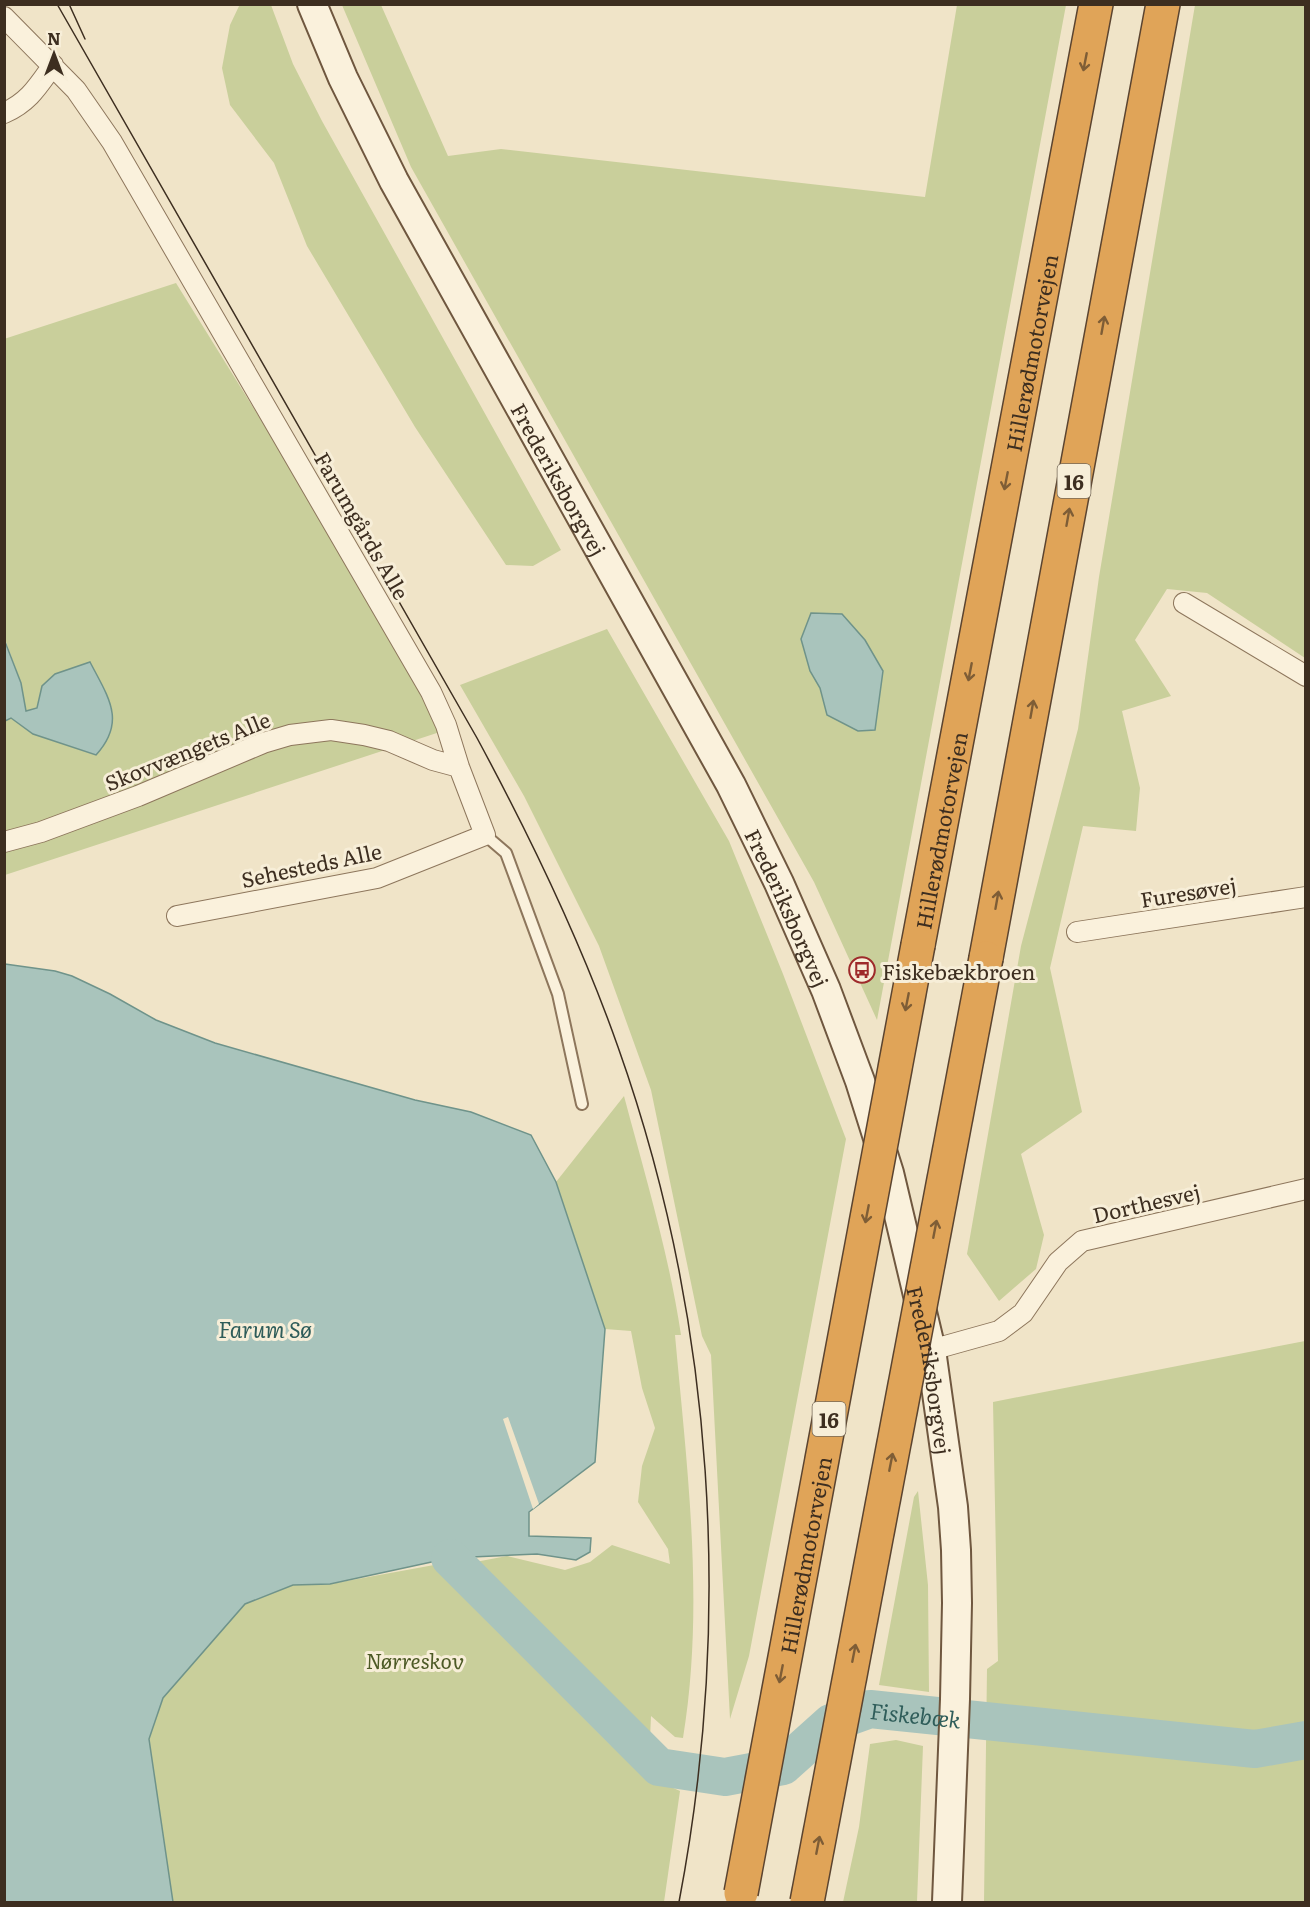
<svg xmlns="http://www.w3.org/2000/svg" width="1310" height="1907" font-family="Literata,serif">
	<rect width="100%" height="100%" fill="#f0e4c8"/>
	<!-- green -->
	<path fill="#c9cf9b" d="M 240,4 L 271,5 L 293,64 L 322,121 L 561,550 L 533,566 L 506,565 L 415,427 L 307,246 L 274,163 L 230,105 L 222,68 L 230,25 Z
		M 342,5 L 381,5 L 448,156 L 501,149 L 925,197 L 957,5 L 1066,5 L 877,1020 L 814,882 L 411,167 Z
		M 1195,5 L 1305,5 L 1305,658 L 1207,593 L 1167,589 L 1135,640 L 1171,696 L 1122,711 L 1140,788 L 1136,831 L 1083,826 L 1050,968 L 1082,1112 L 1021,1154 L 1044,1235 L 1036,1269 L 999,1301 L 967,1254 L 1021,946 L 1078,729 L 1099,577 Z
		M 176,283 L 452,728 L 5,875 L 5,721 L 11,718 L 33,734 L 96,755 L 42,686 L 37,708 L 26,712 L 21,683 L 5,639 L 4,339 Z
		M 607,629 L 729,841 L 783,974 L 846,1139 L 749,1656 L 730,1719 L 711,1355 L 702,1336 L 651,1090 L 599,946 L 524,796 L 460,685 Z
		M 624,1096 C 645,1175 669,1254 681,1335 L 675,1335 C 687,1468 705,1605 683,1738 L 675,1737 L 651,1716 L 650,1739 L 640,1762 L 660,1782 L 680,1791 L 664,1902 L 173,1902 L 149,1739 L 163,1698 L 245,1604 L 293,1585 L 330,1584 L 445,1563 L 449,1567 L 507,1556 L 565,1570 L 590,1562 L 612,1545 L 670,1564 L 668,1549 L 638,1502 L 642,1466 L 655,1428 L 642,1388 L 631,1331 L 605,1329 L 556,1182 Z
		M 1305,1341 L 1305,1902 L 984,1902 L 987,1669 L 998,1661 L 993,1402 Z
		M 918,1491 L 928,1585 L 929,1692 L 879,1685 L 914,1497 Z
		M 896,1740 L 923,1746 L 917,1902 L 843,1902 L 859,1827 L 870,1744 Z"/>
	<!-- water -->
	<path fill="#a9c4bc" stroke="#6f938a" stroke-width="1.5" d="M 811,613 L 842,614 L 865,640 L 883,671 L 875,730 L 858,731 L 827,715 L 820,688 L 810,671 L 801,639 Z
		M 4,639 L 21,683 L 26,711 L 37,708 L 42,686 L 55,674 L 90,662 C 108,697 127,721 96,755 L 33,734 L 11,718 L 5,721 Z
		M 5,964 L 55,971 L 72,976 L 110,994 L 156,1020 L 215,1043 L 415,1100 L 471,1112 L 531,1135 L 556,1182 L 605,1329 L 595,1462 L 529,1512 L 529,1536 L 591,1538 L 590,1552 L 576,1560 L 537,1554 L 450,1558 L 330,1584 L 293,1585 L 245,1604 L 163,1698 L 149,1739 L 173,1902 L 5,1902 Z"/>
	<!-- pier -->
	<path fill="#f0e4c8" d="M 508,1417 L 539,1504 L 533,1509 L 503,1419 Z"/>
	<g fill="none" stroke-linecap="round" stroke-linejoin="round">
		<!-- river -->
		<path stroke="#a9c4bc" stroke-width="38" id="s1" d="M 450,1558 L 659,1767 L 725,1777 L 783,1766 L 831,1723 L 870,1709 L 1255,1749 L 1306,1740"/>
		<!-- lane casing -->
		<g stroke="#8d765c" stroke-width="14">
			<path id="lane" d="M 485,835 L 506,853 L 558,994 L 582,1104"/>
		</g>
		<!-- street casing -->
		<g stroke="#8d765c" stroke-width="22">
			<path id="street" d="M 4,17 L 76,90 L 112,142 L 431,692 L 446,725 L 459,767 L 485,835 L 377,878 L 177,916
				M 4,113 C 29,102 38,86 53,65
				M 1184,603 L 1306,676
				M 4,842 L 41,832 L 138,796 L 263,743 L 290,735 L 331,730 L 364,735 L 389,741 L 433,760 L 459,767
				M 1077,932 L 1306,897
				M 931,1350 L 999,1331 L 1023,1313 L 1058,1262 L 1082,1241 L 1306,1189"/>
		</g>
		<!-- secondary casing -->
		<g stroke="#6f573f" stroke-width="32">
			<g id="secondary">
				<path id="s2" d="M 312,4 L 343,78 L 394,181 L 731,785 L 779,883 L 826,990 L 860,1081 L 889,1173 L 931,1350 L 953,1507 L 956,1550 L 957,1603 L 955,1699 L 947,1902"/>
			</g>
		</g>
		<!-- highway casing -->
		<g stroke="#5b4430" stroke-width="36">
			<g id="highway">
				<path id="s3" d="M 918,945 L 1096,4"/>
				<path d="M 986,958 L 1163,4"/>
			</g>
		</g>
		<!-- lane -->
		<use href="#lane" stroke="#faf1dc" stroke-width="10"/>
		<!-- street -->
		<use href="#street" stroke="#faf1dc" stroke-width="20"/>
		<!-- secondary -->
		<use href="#secondary" stroke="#faf1dc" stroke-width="28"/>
		<!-- highway -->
		<use href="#highway" stroke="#e0a458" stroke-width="33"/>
		<!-- tram -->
		<path stroke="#3d2e20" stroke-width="1.5" d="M 57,4 L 477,738 C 531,838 580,939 618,1047 C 715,1320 733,1619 679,1902
			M 69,4 L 85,39"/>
		<!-- highway-bridge casing -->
		<g stroke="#5b4430" stroke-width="36" stroke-linecap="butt">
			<g id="highway-bridge">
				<path id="s4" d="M 741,1893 L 918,945"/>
				<path d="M 807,1902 L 986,958"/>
			</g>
		</g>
		<!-- highway-bridge -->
		<use href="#highway-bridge" stroke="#e0a458" stroke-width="33"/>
	</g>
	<!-- one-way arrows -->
	<defs><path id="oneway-shaft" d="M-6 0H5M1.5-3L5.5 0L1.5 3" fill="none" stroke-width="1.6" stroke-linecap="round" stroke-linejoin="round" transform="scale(1.5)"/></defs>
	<g stroke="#7e5d36">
		<use href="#oneway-shaft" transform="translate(1085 62) rotate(101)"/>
		<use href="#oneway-shaft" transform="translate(1103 325) rotate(-80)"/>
		<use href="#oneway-shaft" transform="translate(1006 481) rotate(101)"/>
		<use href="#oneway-shaft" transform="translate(1068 517) rotate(-80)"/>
		<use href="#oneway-shaft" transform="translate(970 672) rotate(101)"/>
		<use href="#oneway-shaft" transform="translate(1032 709) rotate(-80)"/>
		<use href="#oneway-shaft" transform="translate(997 900) rotate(-80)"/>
		<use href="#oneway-shaft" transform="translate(907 1002) rotate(101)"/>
		<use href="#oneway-shaft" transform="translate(867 1214) rotate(101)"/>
		<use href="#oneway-shaft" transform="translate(935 1229) rotate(-79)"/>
		<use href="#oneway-shaft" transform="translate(891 1462) rotate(-79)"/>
		<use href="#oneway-shaft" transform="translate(854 1653) rotate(-79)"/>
		<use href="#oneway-shaft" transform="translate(781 1674) rotate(101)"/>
		<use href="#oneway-shaft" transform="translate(818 1845) rotate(-79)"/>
	</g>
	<!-- icons -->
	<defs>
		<g id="bus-ring" transform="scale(1.35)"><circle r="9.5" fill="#f7eed8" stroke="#9e2a2b" stroke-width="1.5"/><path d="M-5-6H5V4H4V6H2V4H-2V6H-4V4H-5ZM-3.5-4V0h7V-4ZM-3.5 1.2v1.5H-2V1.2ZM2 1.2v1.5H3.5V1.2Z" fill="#9e2a2b"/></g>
	</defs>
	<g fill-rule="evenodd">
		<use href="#bus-ring" x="862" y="970"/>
	</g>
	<g text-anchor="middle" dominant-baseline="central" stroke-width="6" stroke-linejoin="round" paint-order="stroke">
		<!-- shield labels -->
		<g fill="#f7eed8" stroke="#756857" stroke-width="1.5">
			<rect x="1057.5" y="464" width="33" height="34" rx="4.5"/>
			<rect x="812.5" y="1402" width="33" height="34" rx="4.5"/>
		</g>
		<g font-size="20" font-weight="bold" fill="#3d2e20">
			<text x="1074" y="481">16</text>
			<text x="829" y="1419">16</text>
		</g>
		<!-- street labels -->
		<g font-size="21" fill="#3d2e20" stroke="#f7eed8">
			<text stroke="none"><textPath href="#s3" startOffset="603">Hillerødmotorvejen</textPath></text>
			<text stroke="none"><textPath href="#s2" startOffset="536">Frederiksborgvej</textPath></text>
			<text transform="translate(363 525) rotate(60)">Farumgårds Alle</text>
			<text transform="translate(187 750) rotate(-22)">Skovvængets Alle</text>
			<text stroke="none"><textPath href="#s3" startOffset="117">Hillerødmotorvejen</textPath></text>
			<text transform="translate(311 864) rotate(-12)">Sehesteds Alle</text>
			<text transform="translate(1188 891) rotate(-9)">Furesøvej</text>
			<text stroke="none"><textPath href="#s2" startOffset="1022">Frederiksborgvej</textPath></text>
			<text transform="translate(1146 1202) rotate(-13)">Dorthesvej</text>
			<text stroke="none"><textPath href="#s2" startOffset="1508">Frederiksborgvej</textPath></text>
			<text stroke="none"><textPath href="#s4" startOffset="344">Hillerødmotorvejen</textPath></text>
		</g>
		<!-- poi labels -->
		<g font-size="21" fill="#3d2e20" stroke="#f7eed8" text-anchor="start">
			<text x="882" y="970">Fiskebækbroen</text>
		</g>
		<!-- park labels -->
		<g font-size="21" font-style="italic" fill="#4d5a26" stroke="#f7eed8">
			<text x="415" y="1659">Nørreskov</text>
		</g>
		<!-- water labels -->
		<g font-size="22" font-style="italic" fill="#2f5d5a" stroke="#f7eed8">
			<text x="265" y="1328">Farum Sø</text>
			<text stroke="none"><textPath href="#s1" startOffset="573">Fiskebæk</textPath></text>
		</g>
	</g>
	<!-- border -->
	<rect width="1310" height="1907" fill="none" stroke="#3d2e20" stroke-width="12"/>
	<!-- north arrow -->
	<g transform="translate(54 54)" stroke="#f7eed8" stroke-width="4.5" paint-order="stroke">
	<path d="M0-4.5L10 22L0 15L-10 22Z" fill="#3d2e20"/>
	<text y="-9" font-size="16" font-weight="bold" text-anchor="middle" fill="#3d2e20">N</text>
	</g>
</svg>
